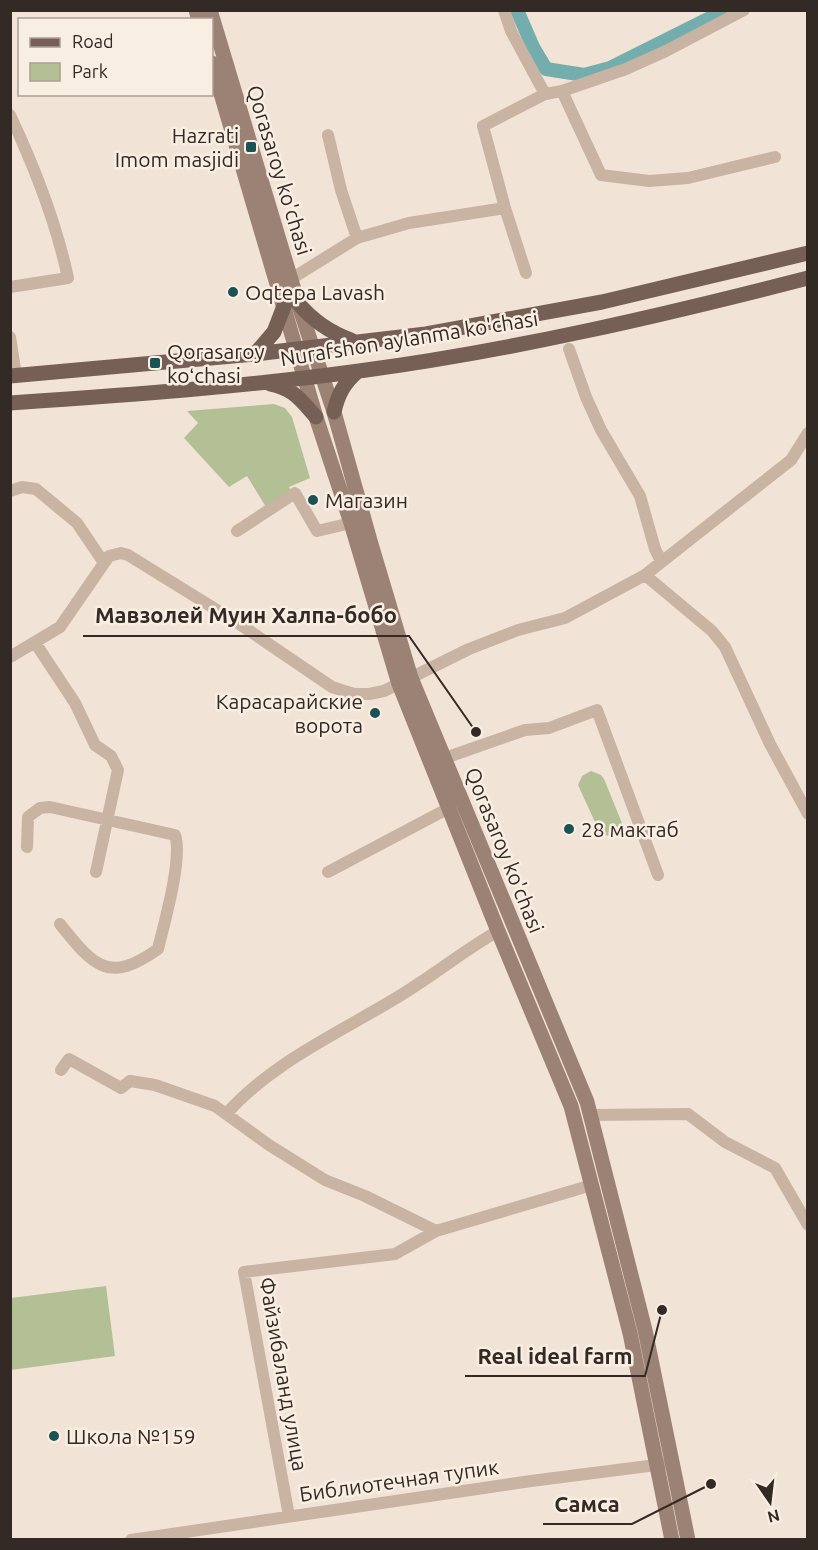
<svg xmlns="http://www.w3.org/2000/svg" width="818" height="1550" font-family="Ubuntu,sans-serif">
	<rect width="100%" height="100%" fill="#f1e4d6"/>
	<!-- green -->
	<path fill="#b3c096" d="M 274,404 L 285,408 L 292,417 L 310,478 L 289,487 L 292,492 L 266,507 L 247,476 L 229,487 L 184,438 L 198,423 L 187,411 Z
		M 591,771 L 601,775 L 604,779 L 622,823 C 621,835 610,839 600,833 L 578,785 L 582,776 Z
		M 106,1286 L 115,1356 L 11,1370 L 11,1298 Z"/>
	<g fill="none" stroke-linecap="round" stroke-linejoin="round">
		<!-- canal -->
		<path stroke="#74adae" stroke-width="14" d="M 517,10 L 533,47 L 546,69 L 584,75 L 610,68 L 726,10"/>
		<!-- minor -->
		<path stroke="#c9b3a2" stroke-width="12" d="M 504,10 L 511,31 L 545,94
			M 562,91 L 601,175 L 649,181 L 688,178 L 775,157
			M 10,115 C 35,168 56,222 68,278 L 10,287
			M 328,135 L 341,190 L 357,238
			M 526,273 L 505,208 L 483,126 L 545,94 L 562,91 L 626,69 L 666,51 L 744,10
			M 291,279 L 357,238 L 409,223 L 505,208
			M 10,337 L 16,376
			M 569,349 L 586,397 L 601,430 L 640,496 L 655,549 L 661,561
			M 10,491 L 22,487 L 36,489 L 77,523 L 104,563
			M 237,531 L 295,493 L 317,531 L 351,523
			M 645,575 L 712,631 L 725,647 L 770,744 L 808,814
			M 36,644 L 75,703 L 95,745 L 111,756 L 118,770 L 96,872
			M 10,657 L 60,627 L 109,556 L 121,553 L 128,555 L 238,623 L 332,687 L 354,694 L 369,694 L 384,691 L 469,649 L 518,630 L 565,618 L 645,575 L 791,460 L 808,433
			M 445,758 L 525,730 L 549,728 L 597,710 L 658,875
			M 27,847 L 28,817 L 40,808 L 50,807 L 175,835 C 183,858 164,924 158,949 C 108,985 93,965 60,924
			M 328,872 L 449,808
			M 61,1070 L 69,1059 L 121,1088 L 130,1081 L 155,1085 L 215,1106 L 269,1145 L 325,1180 L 365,1196 L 436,1231
			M 226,1114 C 272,1063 333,1036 391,1001 C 428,980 461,952 498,931
			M 590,1115 L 688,1114 L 725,1142 L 775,1168 L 808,1225
			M 289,1516 L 244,1272 L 395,1254 L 436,1231 L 592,1185
			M 131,1540 L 531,1481 L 664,1464"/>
		<!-- secondary -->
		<path stroke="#9c8274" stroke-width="15" d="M 196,10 L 199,20
			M 210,10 L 298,303 L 334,412 L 371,544 L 411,678 L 587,1102 L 645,1330 L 688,1540
			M 212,63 L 316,417 L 351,523 L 399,684 L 498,931 L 571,1106 L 630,1333 L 672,1540"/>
		<!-- primary -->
		<path stroke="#765f55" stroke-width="15" d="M 298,303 C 313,321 329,332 351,340
			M 255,354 L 274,332 L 284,306
			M 10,376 L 255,354 L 426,334 L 602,302 L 808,253
			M 270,384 C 294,389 300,399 316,417
			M 10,403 C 127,395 243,387 359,371 C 510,351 660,316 808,278
			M 334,412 C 338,394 344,383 358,371"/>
	</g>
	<!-- markers -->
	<g fill="#1a5255" stroke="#f9eee2" stroke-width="2">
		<rect x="245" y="141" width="12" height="12" rx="3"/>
		<circle cx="233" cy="292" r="6"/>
		<rect x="149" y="357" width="12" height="12" rx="3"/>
		<circle cx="313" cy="500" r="6"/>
		<circle cx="375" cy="713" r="6"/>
		<circle cx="569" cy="829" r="6"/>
		<circle cx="54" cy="1436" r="6"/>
	</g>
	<g text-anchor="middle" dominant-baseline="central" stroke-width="5" stroke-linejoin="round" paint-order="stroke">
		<!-- poi labels -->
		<g font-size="21" fill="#332925" stroke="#f9eee2" text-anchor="start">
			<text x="239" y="135" text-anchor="end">Hazrati<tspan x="239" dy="24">Imom masjidi</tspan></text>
			<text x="245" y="292">Oqtepa Lavash</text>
			<text x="167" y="351">Qorasaroy<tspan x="167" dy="24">koʻchasi</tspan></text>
			<text x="325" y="500">Магазин</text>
			<text x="363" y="701" text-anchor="end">Карасарайские<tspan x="363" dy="24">ворота</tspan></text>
			<text x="581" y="829">28 мактаб</text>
			<text x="66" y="1436">Школа №159</text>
		</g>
		<!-- street labels -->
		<g font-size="21" fill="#332925" stroke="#f9eee2">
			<text transform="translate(280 170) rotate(73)">Qorasaroy ko'chasi</text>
			<text transform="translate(409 338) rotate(-9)">Nurafshon aylanma ko'chasi</text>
			<text transform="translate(505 850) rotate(68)">Qorasaroy ko'chasi</text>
			<text transform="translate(284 1374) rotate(80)">Файзибаланд улица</text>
			<text transform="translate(399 1480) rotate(-8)">Библиотечная тупик</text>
		</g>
	</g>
	<!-- callouts -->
	<path fill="none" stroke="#332925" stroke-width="2" d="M476 732L409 636H83M662 1310L645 1376H465M711 1484L632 1524H543"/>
	<g fill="#332925" stroke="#f9eee2" stroke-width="2">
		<circle cx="476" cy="732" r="6"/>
		<circle cx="662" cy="1310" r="6"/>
		<circle cx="711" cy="1484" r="6"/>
	</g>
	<g font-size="22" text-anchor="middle" font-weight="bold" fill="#332925" stroke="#f9eee2" stroke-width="5" stroke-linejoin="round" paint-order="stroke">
		<text x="246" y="623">Мавзолей Муин Халпа-бобо</text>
		<text x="555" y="1364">Real ideal farm</text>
		<text x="587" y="1512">Самса</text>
	</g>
	<!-- border -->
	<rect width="818" height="1550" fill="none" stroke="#332925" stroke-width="24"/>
	<!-- legend -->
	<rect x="18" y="18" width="195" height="78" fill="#f9eee2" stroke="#aa9f96" stroke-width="1.5"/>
	<rect x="30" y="38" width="30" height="9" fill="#765f55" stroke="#aa9f96" stroke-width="1.5"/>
	<text x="72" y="48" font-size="18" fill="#332925">Road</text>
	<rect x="30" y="63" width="30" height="18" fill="#b3c096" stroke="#aa9f96" stroke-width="1.5"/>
	<text x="72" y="78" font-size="18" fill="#332925">Park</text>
	<!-- north arrow -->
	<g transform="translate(770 1502) rotate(166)" stroke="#f9eee2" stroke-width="4.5" paint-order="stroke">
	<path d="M0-4.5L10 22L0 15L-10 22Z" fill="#332925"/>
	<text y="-9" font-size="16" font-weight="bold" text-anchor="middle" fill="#332925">N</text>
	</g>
</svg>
